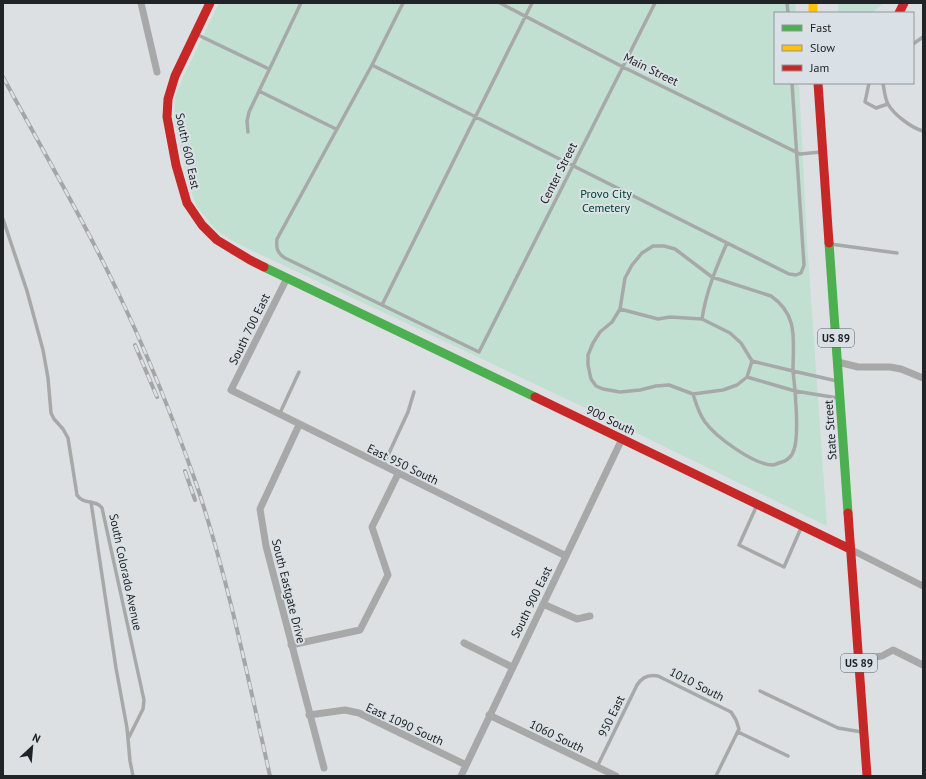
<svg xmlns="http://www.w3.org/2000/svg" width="926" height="779" font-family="'PT Sans',sans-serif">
	<rect width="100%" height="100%" fill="#dde0e3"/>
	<!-- green -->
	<path fill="#c1e0d2" d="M 219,3 L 795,3 L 796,13 L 775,13 L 775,83 L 799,83 L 807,241 L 827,526 L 577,404 L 234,242 L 216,230 L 197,207 L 189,186 L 174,119 L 175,97 L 183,77 Z
		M 838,3 L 884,3 L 872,13 L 838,13 Z"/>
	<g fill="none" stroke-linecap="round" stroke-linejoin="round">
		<!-- lane -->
		<path stroke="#a7a9a8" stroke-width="3.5" d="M 403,3 L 372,65 L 277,239 C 276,248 277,253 285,258 L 479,352 L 655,3
			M 500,3 L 623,67 L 800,154 L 821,152
			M 787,3 L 788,13
			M 196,34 L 269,69
			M 913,44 L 923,37
			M 372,65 L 789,274 L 796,275 L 801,273 L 804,265 L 792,83
			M 869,83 L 865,102 L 876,108 L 888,104
			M 883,83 C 884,89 885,99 888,104 C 894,115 912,128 923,131
			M 259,91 L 336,129
			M 248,132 L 247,121 L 249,112 L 301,3
			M 3,219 L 27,291 L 43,350 L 48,378 L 51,413 L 54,419 L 63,429 L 68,438 L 77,495 C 83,505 96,499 102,508 L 144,700 L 143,709 L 129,737
			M 830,244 L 897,253
			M 382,305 L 532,3
			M 620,309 L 658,319 L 670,317 L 702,319 L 730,333 L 741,343 L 752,361 L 793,371 C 795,387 800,439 793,452 C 792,456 788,459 785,461 C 781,462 777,464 773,465 C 754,465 716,437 705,422 C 699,414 696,404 693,394
			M 702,319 C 706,292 716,268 727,243
			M 752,361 L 747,377 L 737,385 L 723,390 L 693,394 L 669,385 L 656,386 L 640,390 L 620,392 L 603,389 L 596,386 L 591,379 L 588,365 L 588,355 L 593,343 L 600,332 L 612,322 L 620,309 L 625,278 L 632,265 L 642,253 L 653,246 L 664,246 L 675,249 L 712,277 L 771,296 C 799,315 793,341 793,371 L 837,381
			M 747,377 L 795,391 L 838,398
			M 280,413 L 299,372
			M 383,466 L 408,412 L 414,392
			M 91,502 L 116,668 L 127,728 L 130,761 L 133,776
			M 757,505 L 739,545 L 784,567 L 801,528
			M 760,691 L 838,728 L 862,732
			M 738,732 L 788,756
			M 597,767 L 637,685 C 642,677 649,674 658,676 L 731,712 L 736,720 L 739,729 L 716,776"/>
		<!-- street -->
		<path stroke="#a7a9a8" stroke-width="7" d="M 141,3 L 157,72
			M 287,278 L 231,390 L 566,556
			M 838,362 L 858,367 L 890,367 L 901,369 L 923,378
			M 299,425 L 260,509 L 266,546 L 324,768
			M 850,549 L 923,586
			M 543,604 L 577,619 L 590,616
			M 464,643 L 512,667
			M 291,645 L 360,630 L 388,575 L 372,527 L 398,474
			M 859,659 L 882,656 L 893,650 L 923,665
			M 309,715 L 345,710 L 359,713 L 466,765
			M 489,715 L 616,776
			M 461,776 L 622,439"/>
		<!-- fast -->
		<path stroke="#4caf50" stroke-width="9" d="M 829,243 L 848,513
			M 264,267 L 535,397"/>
		<!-- slow -->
		<path stroke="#ffc107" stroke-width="9" d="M 813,3 L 813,13"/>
		<!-- jam -->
		<path stroke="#c62828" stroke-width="9" d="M 210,3 L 175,76 L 168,99 L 167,117 L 176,165 L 187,203 L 202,225 L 217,240 L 250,260 L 264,267
			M 899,13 L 904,3
			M 818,83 L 829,243
			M 535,397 L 850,549
			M 848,513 L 867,776"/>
		<!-- rail casing -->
		<g stroke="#a4a5a7" stroke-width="4">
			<path id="rail" d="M 3,77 C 43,151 86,224 122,301 C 150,360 174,421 196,483 C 228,578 248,678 270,776
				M 135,345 L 157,397
				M 185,471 L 195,500"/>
		</g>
		<!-- rail -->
		<use href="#rail" stroke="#dae1e6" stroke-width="2.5" stroke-dasharray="8" stroke-linecap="butt"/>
	</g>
	<g text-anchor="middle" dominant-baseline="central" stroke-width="4" stroke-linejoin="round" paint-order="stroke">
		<!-- shield labels -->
		<g fill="#dae1e6" stroke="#585d60" stroke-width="1">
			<rect x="818" y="329" width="36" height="18" rx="3"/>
			<rect x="841" y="654" width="36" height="18" rx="3"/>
		</g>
		<g font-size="11" font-weight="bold" fill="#212426">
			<text x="836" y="338">US 89</text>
			<text x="859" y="663">US 89</text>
		</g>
		<!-- street labels -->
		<g font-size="12" fill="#212426" stroke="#dae1e6">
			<text transform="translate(651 69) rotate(26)">Main Street</text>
			<text transform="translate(188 151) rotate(78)">South 600 East</text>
			<text transform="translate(558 173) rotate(-63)">Center Street</text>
			<text transform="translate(249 329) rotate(-64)">South 700 East</text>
			<text transform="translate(611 420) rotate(26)">900 South</text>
			<text transform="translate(830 430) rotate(-94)">State Street</text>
			<text transform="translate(403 464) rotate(26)">East 950 South</text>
			<text transform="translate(126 572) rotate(78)">South Colorado Avenue</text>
			<text transform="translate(289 591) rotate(76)">South Eastgate Drive</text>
			<text transform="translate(531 602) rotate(-64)">South 900 East</text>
			<text transform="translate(697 684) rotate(27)">1010 South</text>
			<text transform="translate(611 716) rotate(-64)">950 East</text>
			<text transform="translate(405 724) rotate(25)">East 1090 South</text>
			<text transform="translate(557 736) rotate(26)">1060 South</text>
		</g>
		<!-- park labels -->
		<g font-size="12" fill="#024029" stroke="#dae1e6">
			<text x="606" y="193">Provo City<tspan x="606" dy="14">Cemetery</tspan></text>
		</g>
	</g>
	<!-- border -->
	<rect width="926" height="779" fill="none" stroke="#212426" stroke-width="8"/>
	<!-- legend -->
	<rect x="774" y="12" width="140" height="72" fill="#dae1e6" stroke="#909599"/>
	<rect x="782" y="25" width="20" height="6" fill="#4caf50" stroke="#909599"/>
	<text x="810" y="32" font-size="12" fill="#212426">Fast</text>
	<rect x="782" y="45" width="20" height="6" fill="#ffc107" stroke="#909599"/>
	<text x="810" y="52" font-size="12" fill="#212426">Slow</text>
	<rect x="782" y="65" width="20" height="6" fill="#c62828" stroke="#909599"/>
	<text x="810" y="72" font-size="12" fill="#212426">Jam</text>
	<!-- north arrow -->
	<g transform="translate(32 747) rotate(26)" stroke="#dae1e6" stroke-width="3" paint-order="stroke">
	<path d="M0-3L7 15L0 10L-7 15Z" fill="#212426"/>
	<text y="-6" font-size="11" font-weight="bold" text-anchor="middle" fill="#212426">N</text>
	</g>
</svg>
